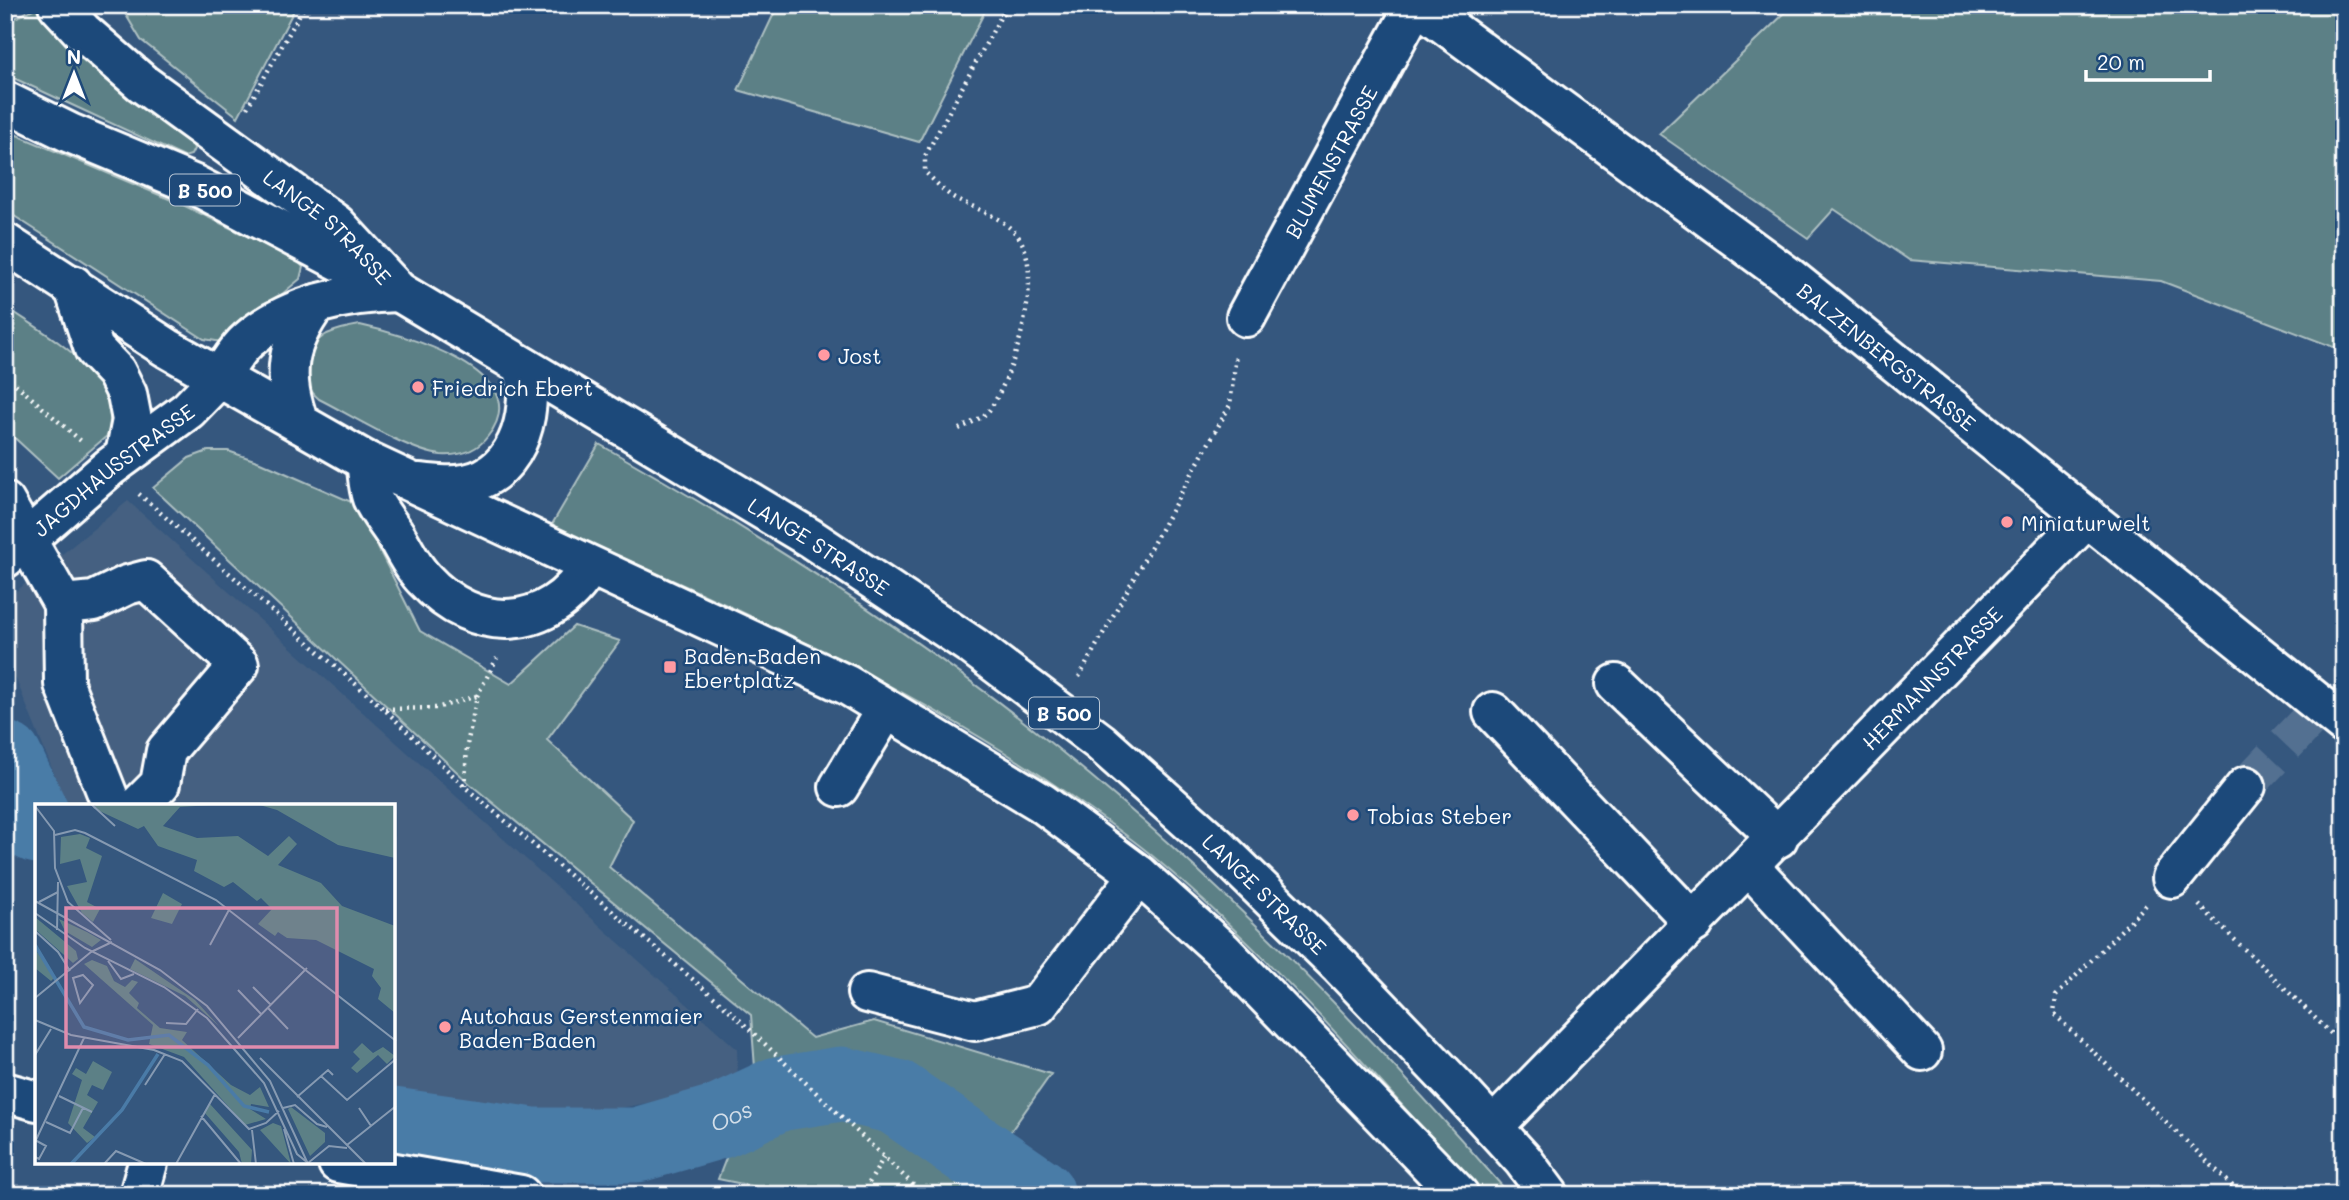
<svg xmlns="http://www.w3.org/2000/svg" width="2349" height="1200" font-family="Mali,sans-serif">
	<rect width="100%" height="100%" fill="#35577e"/>
	<filter id="ink" filterUnits="userSpaceOnUse"><feTurbulence type="fractalNoise" baseFrequency=".0143" numOctaves="2"/><feDisplacementMap in="SourceGraphic" scale="14" xChannelSelector="R" yChannelSelector="G"/><feConvolveMatrix kernelMatrix="1 2 1 2 8 2 1 2 1" color-interpolation-filters="sRGB"/></filter>
	<g filter="url(#ink)">
		<!-- built -->
		<path fill="#446081" d="M 128,501 L 737,1049 L 738,1086 L 540,1123 L 394,1107 L 394,806 L 67,806 L 5,652 L 5,600 Z"/>
		<!-- green -->
		<path fill="#5c8086" stroke="#aec0c2" stroke-width="2" d="M 120,5 L 286,5 L 294,10 L 238,117 L 141,40 Z
			M 778,5 L 988,5 L 919,142 L 738,90 Z
			M 1784,5 L 2344,5 L 2344,351 L 2161,281 L 1909,260 L 1834,209 L 1808,238 L 1659,134 L 1788,10 Z
			M 39,6 L 74,45 L 192,142 L 194,149 L 191,155 L 184,157 L 5,74 L 5,23 Z
			M 5,130 L 181,204 L 298,261 L 303,267 L 300,279 L 230,338 L 222,342 L 204,339 L 5,210 Z
			M 5,306 C 47,336 124,373 108,435 L 58,478 L 5,429 Z
			M 360,325 C 402,334 539,372 488,436 C 477,451 459,456 441,455 C 410,452 349,414 319,399 C 297,381 302,348 327,334 C 338,329 348,327 360,325 Z
			M 599,444 C 747,527 904,627 1037,732 C 1210,869 1366,1029 1510,1195 L 1483,1195 C 1380,1081 1279,964 1162,864 C 1133,838 1100,817 1068,794 C 908,683 729,605 551,526 Z
			M 208,451 L 228,451 L 260,462 L 356,504 L 420,631 L 511,684 L 574,626 L 620,641 L 547,740 L 633,820 L 609,867 L 812,1038 L 874,1021 L 1051,1074 L 1006,1138 L 1074,1195 L 796,1195 L 718,1179 L 756,1081 L 751,1015 L 470,784 L 153,488 L 189,458 Z"/>
		<g fill="none" stroke-linecap="round" stroke-linejoin="round">
			<!-- river -->
			<g stroke="#4a7ba7" stroke-width="75">
				<path d="M 5,759 L 37,826"/>
				<path id="s1" d="M 394,1125 L 534,1145 L 637,1145 L 720,1121 L 778,1094 L 841,1084 L 896,1097 L 1038,1195"/>
			</g>
			<!-- minor-tunnel -->
			<path stroke="#537091" stroke-width="38" stroke-dasharray="38 19" stroke-linecap="butt" d="M 2246,786 L 2322,706"/>
			<!-- minor casing -->
			<g stroke="#fff" stroke-width="44">
				<g id="minor">
					<path id="s2" d="M 58,5 L 82,31 L 142,83 L 336,224 L 395,288"/>
					<path id="s3" d="M 1418,5 L 1789,277 L 2344,724"/>
					<path d="M 73,285 L 94,349 L 116,372 L 127,394 L 132,420 L 125,455"/>
					<path id="s4" d="M 1246,317 L 1415,5"/>
					<path d="M 366,461 C 368,473 368,487 372,498 C 377,510 388,523 395,534 C 404,549 412,567 424,579 C 475,635 549,633 589,567"/>
					<path d="M 5,502 L 63,604"/>
					<path id="s5" d="M 5,558 L 110,467 L 188,410 L 219,378"/>
					<path d="M 1616,684 L 1778,838"/>
					<path d="M 1493,712 L 1694,923"/>
					<path d="M 839,787 L 886,709"/>
					<path d="M 112,806 L 64,684 L 63,604 L 94,601 L 127,585 L 146,580 L 239,665 L 166,751 L 160,784 L 138,806"/>
					<path d="M 1750,867 L 1922,1051"/>
					<path d="M 2172,878 L 2246,786"/>
					<path d="M 867,993 L 975,1021 L 1038,1005 L 1139,875"/>
					<path d="M 5,1092 L 37,1101"/>
					<path id="s6" d="M 1493,1127 L 2088,517"/>
					<path d="M 338,1163 L 521,1195"/>
					<path d="M 139,1195 L 148,1163"/>
				</g>
			</g>
			<!-- major casing -->
			<g stroke="#fff" stroke-width="44">
				<g id="major">
					<path id="s7" d="M 5,101 L 70,133 L 195,185 L 399,292 L 810,538 L 974,647 L 1100,742 L 1219,848 L 1340,966 L 1457,1088 L 1523,1160 L 1549,1195"/>
					<path d="M 5,243 L 167,348 L 366,461 L 847,685 L 1042,803 L 1139,875 L 1222,950 L 1459,1195"/>
					<path d="M 219,378 C 228,366 236,350 248,340 C 288,305 347,293 399,292"/>
					<path d="M 299,423 C 281,375 286,345 316,304"/>
					<path d="M 418,483 C 431,484 444,486 457,485 C 516,481 535,416 524,367"/>
				</g>
			</g>
			<!-- path -->
			<path stroke="#fff" stroke-width="4.5" stroke-dasharray="2 5" stroke-linecap="butt" d="M 5,10 L 16,5
				M 247,108 L 305,5
				M 5,375 L 81,441
				M 959,429 C 968,424 984,418 990,409 C 1014,375 1047,271 1017,235 C 1000,215 975,209 953,197 C 943,191 934,180 925,172 L 925,156 L 1007,5
				M 139,494 L 384,709 L 465,787 L 728,1009 L 924,1195
				M 1079,677 L 1230,405 L 1236,355
				M 385,709 L 436,708 L 477,696
				M 465,786 L 467,745 L 477,696 L 497,658
				M 2146,905 L 2056,996 L 2054,1014 L 2242,1195
				M 2199,905 L 2344,1046
				M 862,1195 L 884,1157"/>
			<!-- minor -->
			<use href="#minor" stroke="#1f4a7a" stroke-width="38"/>
			<!-- major -->
			<use href="#major" stroke="#1f4a7a" stroke-width="38"/>
		</g>
	</g>
	<!-- markers -->
	<g fill="#ff9aa2" stroke="#1f4a7a" stroke-width="2.5">
		<circle cx="824" cy="355" r="7"/>
		<circle cx="418" cy="387" r="7"/>
		<circle cx="2007" cy="522" r="7"/>
		<rect x="663" y="660" width="14" height="14" rx="3.5"/>
		<circle cx="1353" cy="815" r="7"/>
		<circle cx="445" cy="1027" r="7"/>
	</g>
	<g text-anchor="middle" dominant-baseline="central" stroke-width="5" stroke-linejoin="round" paint-order="stroke">
		<!-- shield labels -->
		<g fill="#1f4a7a" stroke="#bcc9d7" stroke-width="2">
			<rect x="170" y="174.5" width="70" height="31" rx="5"/>
			<rect x="1029" y="697.5" width="70" height="31" rx="5"/>
		</g>
		<g font-size="19" font-weight="bold" fill="#fff">
			<text x="205" y="190">B 500</text>
			<text x="1064" y="713">B 500</text>
		</g>
		<!-- street labels -->
		<g font-size="21" fill="#fff" stroke="#1f4a7a">
			<text stroke="none"><textPath href="#s4" startOffset="177">BLUMENSTRASSE</textPath></text>
			<text stroke="none"><textPath href="#s2" startOffset="350">LANGE STRASSE</textPath></text>
			<text stroke="none"><textPath href="#s3" startOffset="586">BALZENBERGSTRASSE</textPath></text>
			<text stroke="none"><textPath href="#s5" startOffset="140">JAGDHAUSSTRASSE</textPath></text>
			<text stroke="none"><textPath href="#s7" startOffset="929">LANGE STRASSE</textPath></text>
			<text stroke="none"><textPath href="#s6" startOffset="628">HERMANNSTRASSE</textPath></text>
			<text stroke="none"><textPath href="#s7" startOffset="1496">LANGE STRASSE</textPath></text>
		</g>
		<!-- poi labels -->
		<g font-size="21" fill="#fff" stroke="#1f4a7a" text-anchor="start">
			<text x="838" y="355">Jost</text>
			<text x="432" y="387">Friedrich Ebert</text>
			<text x="2021" y="522">Miniaturwelt</text>
			<text x="684" y="655">Baden-Baden<tspan x="684" dy="24">Ebertplatz</tspan></text>
			<text x="1367" y="815">Tobias Steber</text>
			<text x="459" y="1015">Autohaus Gerstenmaier<tspan x="459" dy="24">Baden-Baden</tspan></text>
		</g>
		<!-- water labels -->
		<g font-size="23" font-style="italic" fill="#d2dee9" stroke="#1f4a7a">
			<text stroke="none"><textPath href="#s1" startOffset="343">Oos</textPath></text>
		</g>
	</g>
	<!-- overview -->
	<g transform="translate(35 804)">
		<rect width="360" height="360" fill="#35577e"/>
		<path d="M 62,0 L 192,0 L 145,3 L 128,22 L 162,34 L 203,32 L 233,52 L 254,32 L 262,40 L 243,61 L 286,79 L 307,102 L 360,122 L 360,209 L 343,195 L 346,184 L 337,172 L 339,165 L 281,136 L 252,134 L 243,128 L 240,132 L 223,120 L 237,105 L 226,94 L 222,97 L 198,78 L 189,83 L 159,67 L 162,56 L 123,42 L 109,22 L 103,25 L 58,4 ZM 221,0 L 360,0 L 360,54 L 303,41 L 242,6 ZM 45,30 L 55,34 L 51,44 L 67,52 L 52,98 L 65,105 L 58,118 L 47,109 L 32,82 L 52,78 L 45,55 L 25,60 L 26,33 ZM 128,89 L 147,100 L 137,120 L 116,114 ZM 0,113 L 41,147 L 43,155 L 38,159 L 0,125 ZM 24,115 L 52,128 L 66,136 L 57,143 L 30,127 ZM 0,145 L 20,173 L 16,177 L 0,164 ZM 100,155 L 160,196 L 184,222 L 150,192 L 95,165 ZM 57,156 L 72,162 L 79,177 L 90,183 L 97,176 L 103,178 L 94,189 L 104,199 L 102,204 L 125,224 L 152,228 L 147,236 L 196,281 L 215,291 L 225,283 L 234,303 L 216,300 L 215,305 L 231,315 L 210,321 L 149,253 L 114,240 L 118,221 L 49,160 ZM 327,239 L 338,249 L 348,243 L 360,252 L 352,260 L 343,251 L 322,269 L 316,264 L 325,255 L 318,248 ZM 58,257 L 77,268 L 68,286 L 57,281 L 52,291 L 63,298 L 48,324 L 60,333 L 52,339 L 33,319 L 47,276 L 37,270 L 41,264 L 51,270 ZM 175,300 L 217,346 L 216,360 L 207,360 L 204,348 L 169,308 ZM 256,303 L 290,329 L 290,338 L 275,352 L 253,305 ZM 238,319 L 246,322 L 256,360 L 225,326 Z" fill="#5c8086"/>
		<path fill="none" stroke="#4a7ba7" stroke-width="3.5" d="M 0,141 L 49,223 L 93,236 L 134,231 L 173,261 L 209,302 L 234,308M 36,360 L 87,306 L 123,250"/>
		<path fill="none" stroke="#869ab2" stroke-width="2" d="M 56,0 L 80,22M 0,2 L 19,27 L 20,64 L 33,98 L 76,136M 20,31 L 40,26 L 50,29 L 181,96 L 361,237M 0,97 L 125,166 L 172,202 L 235,277 L 273,360M 4,98 L 23,88M 0,109 L 50,144 L 129,183 L 172,214 L 229,279 L 262,350 L 273,359M 22,126 L 23,78M 0,127 L 23,148 L 35,167M 175,141 L 195,104M 56,148 L 77,138M 73,157 L 86,175 L 99,170M 48,171 L 58,181 L 45,199 L 38,174 ZM 218,183 L 236,201M 203,186 L 227,211M 0,194 L 56,148M 233,204 L 253,225M 0,216 L 36,231 L 119,246 L 147,257 L 214,325 L 231,319 L 244,307M 131,219 L 151,220 L 163,205M 203,234 L 272,164M 0,251 L 16,225M 225,254 L 331,360M 286,272 L 312,296 L 361,255M 110,281 L 130,250M 24,292 L 57,308M 262,293 L 293,266 L 298,271M 248,304 L 260,301 L 282,320 L 292,323M 324,304 L 336,322M 166,312 L 206,360M 11,318 L 35,329 L 48,304M 249,325 L 259,360M 217,326 L 221,360M 0,336 L 11,342 L 4,355 L 0,353M 0,338 L 49,234M 312,341 L 361,302M 273,359 L 294,342 L 312,344M 69,360 L 81,347 L 111,360M 141,360 L 180,290"/>
		<path fill="#e08cad" fill-opacity="0.15" stroke="#e08cad" stroke-width="3.5" d="M 31,104 L 302,104 L 302,243 L 31,243 Z"/>
		<rect width="360" height="360" fill="none" stroke="#fff" stroke-width="3.5"/>
	</g>
	<!-- margin -->
	<rect width="2349" height="1200" fill="none" stroke="#1f4a7a" stroke-width="28"/>
	<rect x="14" y="14" width="2321" height="1172" fill="none" stroke="#fff" stroke-width="2.5" filter="url(#ink)"/>
	<!-- north arrow -->
	<g transform="translate(74 74)" stroke="#1f4a7a" stroke-width="5" paint-order="stroke">
	<path d="M0-5L12 26L0 18L-12 26Z" fill="#ffffff"/>
	<text y="-10" font-size="19" font-weight="bold" text-anchor="middle" fill="#ffffff">N</text>
	</g>
	<!-- scale -->
	<path d="M2086 70v10h124v-10" fill="none" stroke="#ffffff" stroke-width="3.5"/>
	<text x="2097" y="70" font-size="21" fill="#ffffff" stroke="#1f4a7a" stroke-width="5" paint-order="stroke">20 m</text>
</svg>
